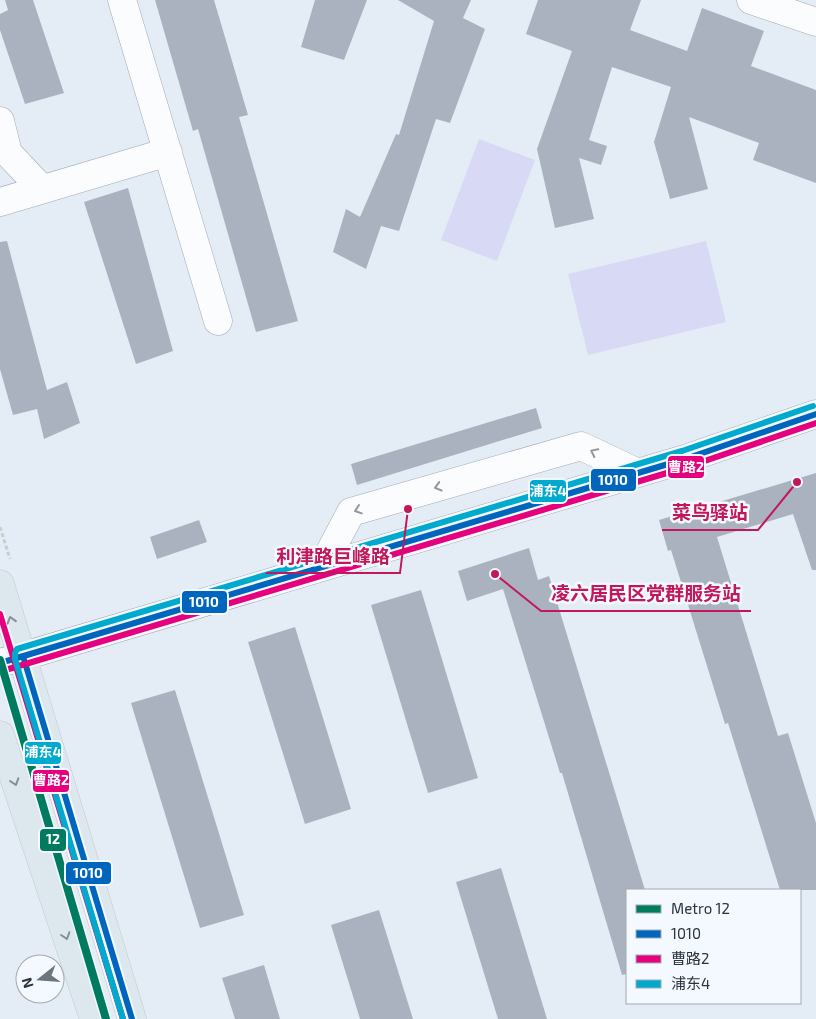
<svg xmlns="http://www.w3.org/2000/svg" width="816" height="1019" font-family="'Exo 2','Noto Sans SC',sans-serif">
	<rect width="100%" height="100%" fill="#e4edf6"/>
	<!-- pitch -->
	<path fill="#d8d9f5" d="M 479,139 L 535,160 L 497,261 L 441,240 Z
		M 706,241 L 726,322 L 588,355 L 568,274 Z"/>
	<!-- building -->
	<path fill="#aab2c0" d="M 5,0 L 33,0 L 64,93 L 25,104 L 0,30 L 0,14 L 8,10 Z
		M 155,0 L 214,0 L 248,115 L 239,117 L 298,321 L 256,332 L 198,129 L 193,131 Z
		M 315,0 L 367,0 L 344,60 L 301,47 Z
		M 398,0 L 471,0 L 463,18 L 485,29 L 450,123 L 436,119 L 399,231 L 381,226 L 366,269 L 333,252 L 346,209 L 360,217 L 396,134 L 399,135 L 434,21 Z
		M 538,0 L 641,0 L 630,30 L 687,51 L 702,8 L 764,31 L 751,66 L 816,90 L 816,183 L 753,160 L 759,143 L 689,117 L 708,189 L 670,199 L 654,142 L 671,87 L 612,67 L 589,140 L 607,146 L 601,165 L 579,158 L 594,219 L 555,228 L 537,149 L 572,51 L 526,34 Z
		M 128,188 L 173,351 L 136,364 L 84,202 Z
		M 7,241 L 47,390 L 67,382 L 80,423 L 44,439 L 37,409 L 13,415 L 0,369 L 0,242 Z
		M 536,408 L 542,428 L 357,485 L 351,464 Z
		M 816,473 L 816,570 L 812,570 L 793,514 L 717,537 L 778,736 L 788,733 L 816,823 L 816,890 L 780,890 L 728,723 L 725,724 L 671,550 L 668,551 L 659,520 Z
		M 199,520 L 207,542 L 157,559 L 150,537 Z
		M 529,548 L 538,580 L 549,576 L 645,890 L 627,890 L 627,974 L 622,975 L 562,773 L 560,773 L 503,589 L 467,601 L 458,571 Z
		M 421,590 L 478,778 L 428,793 L 371,605 Z
		M 295,627 L 351,809 L 305,824 L 248,642 Z
		M 175,690 L 244,915 L 200,928 L 131,703 Z
		M 501,868 L 547,1019 L 498,1019 L 456,882 Z
		M 379,910 L 413,1019 L 360,1019 L 331,925 Z
		M 264,965 L 280,1019 L 235,1019 L 222,978 Z"/>
	<g fill="none" stroke-linecap="round" stroke-linejoin="round">
		<!-- minor casing -->
		<g stroke="#a2aab3" stroke-width="29">
			<path id="minor" d="M 122,0 L 218,321
				M 751,0 L 816,22
				M 0,121 L 8,153 L 42,189
				M 0,202 L 168,152
				M 322,567 L 351,512 L 581,446 L 638,473
				M 0,663 L 685,459 L 816,414"/>
		</g>
		<!-- major casing -->
		<g stroke="#c3c8ce" stroke-width="29">
			<path id="major" d="M 0,584 L 132,1019
				M 0,735 L 94,1019"/>
		</g>
		<!-- path -->
		<path stroke="#c9cccf" stroke-width="3" stroke-dasharray="4 2.5" stroke-linecap="butt" d="M 0,527 L 10,559"/>
		<!-- minor -->
		<use href="#minor" stroke="#fbfcfe" stroke-width="28"/>
		<!-- major -->
		<use href="#major" stroke="#dce8ed" stroke-width="28"/>
		<!-- bus-1 casing -->
		<g stroke="#f3f9fe" stroke-width="10">
			<path id="bus-1" d="M 23,656 L 132,1019
				M 0,663 L 685,459 L 816,414"/>
		</g>
		<!-- bus-2 casing -->
		<g stroke="#f3f9fe" stroke-width="10">
			<path id="bus-2" d="M 0,614 L 123,1019
				M 2,671 L 687,467 L 816,423"/>
		</g>
		<!-- bus-3 casing -->
		<g stroke="#f3f9fe" stroke-width="10">
			<path id="bus-3" d="M 123,1019 L 15,659 L 15,653 L 17,649 L 682,451 L 813,406"/>
		</g>
		<!-- bus-1 -->
		<use href="#bus-1" stroke="#0065bd" stroke-width="6"/>
		<!-- bus-2 -->
		<use href="#bus-2" stroke="#e5007d" stroke-width="6"/>
		<!-- bus-3 -->
		<use href="#bus-3" stroke="#00a9ce" stroke-width="6"/>
		<!-- metro-1 casing -->
		<g stroke="#f3f9fe" stroke-width="11">
			<path id="metro-1" d="M 0,660 L 106,1019"/>
		</g>
		<!-- metro-1 -->
		<use href="#metro-1" stroke="#007b5f" stroke-width="8"/>
	</g>
	<!-- one-way arrows -->
	<defs><path id="oneway-chevron" d="M-2-3.5L2.5 0L-2 3.5" fill="none" stroke-width="1.6" stroke-linecap="round" stroke-linejoin="round" transform="scale(1.25)"/></defs>
	<g stroke="#92989e">
		<use href="#oneway-chevron" transform="translate(594 452) rotate(-154)"/>
		<use href="#oneway-chevron" transform="translate(438 487) rotate(164)"/>
		<use href="#oneway-chevron" transform="translate(358 510) rotate(161)"/>
	</g>
	<g stroke="#838e96">
		<use href="#oneway-chevron" transform="translate(11 620) rotate(-107)"/>
		<use href="#oneway-chevron" transform="translate(15 782) rotate(72)"/>
		<use href="#oneway-chevron" transform="translate(66 936) rotate(72)"/>
	</g>
	<!-- callouts -->
	<path fill="none" stroke="#c2185b" stroke-width="2" d="M797 482L758 530H662M408 509L400 573H266M495 574L541 611H751"/>
	<g fill="#c2185b" stroke="#f3f9fe" stroke-width="2">
		<circle cx="797" cy="482" r="5"/>
		<circle cx="408" cy="509" r="5"/>
		<circle cx="495" cy="574" r="5"/>
	</g>
	<g font-size="19" text-anchor="middle" font-weight="bold" fill="#c2185b" stroke="#f3f9fe" stroke-width="5" stroke-linejoin="round" paint-order="stroke">
		<text x="710" y="519">菜鸟驿站</text>
		<text x="333" y="563">利津路巨峰路</text>
		<text x="646" y="600">凌六居民区党群服务站</text>
	</g>
	<g stroke="#f3f9fe" stroke-width="2">
		<rect x="667" y="455" width="38" height="24" rx="5" fill="#e5007d"/>
		<rect x="590" y="468" width="47" height="24" rx="5" fill="#0065bd"/>
		<rect x="529" y="479" width="38" height="24" rx="5" fill="#00a9ce"/>
		<rect x="181" y="590" width="47" height="24" rx="5" fill="#0065bd"/>
		<rect x="24" y="741" width="38" height="24" rx="5" fill="#00a9ce"/>
		<rect x="32" y="769" width="38" height="24" rx="5" fill="#e5007d"/>
		<rect x="39" y="828" width="28" height="24" rx="5" fill="#007b5f"/>
		<rect x="65" y="861" width="47" height="24" rx="5" fill="#0065bd"/>
	</g>
	<g font-size="14" text-anchor="middle" font-weight="bold" fill="#fff">
		<text x="686" y="472">曹路2</text>
		<text x="613" y="485">1010</text>
		<text x="548" y="496">浦东4</text>
		<text x="204" y="607">1010</text>
		<text x="43" y="757">浦东4</text>
		<text x="51" y="785">曹路2</text>
		<text x="53" y="844">12</text>
		<text x="88" y="878">1010</text>
	</g>
	<!-- legend -->
	<rect x="626" y="889" width="175" height="115" fill="#f3f9fe" stroke="#a3aab2"/>
	<rect x="636" y="905" width="25" height="8" fill="#007b5f" stroke="#a3aab2"/>
	<text x="671" y="914" font-size="15" fill="#2a343f">Metro 12</text>
	<rect x="636" y="930" width="25" height="8" fill="#0065bd" stroke="#a3aab2"/>
	<text x="671" y="939" font-size="15" fill="#2a343f">1010</text>
	<rect x="636" y="955" width="25" height="8" fill="#e5007d" stroke="#a3aab2"/>
	<text x="671" y="964" font-size="15" fill="#2a343f">曹路2</text>
	<rect x="636" y="980" width="25" height="8" fill="#00a9ce" stroke="#a3aab2"/>
	<text x="671" y="989" font-size="15" fill="#2a343f">浦东4</text>
	<!-- north arrow -->
	<g transform="translate(40 979) rotate(253)"><circle r="24" fill="#f3f9fe" stroke="#a3aab2"/>
	<path d="M0-4L9 19L0 12L-9 19Z" fill="#6b757f"/>
	<text y="-8" font-size="14" font-weight="bold" text-anchor="middle" fill="#2a343f">N</text>
	</g>
</svg>
